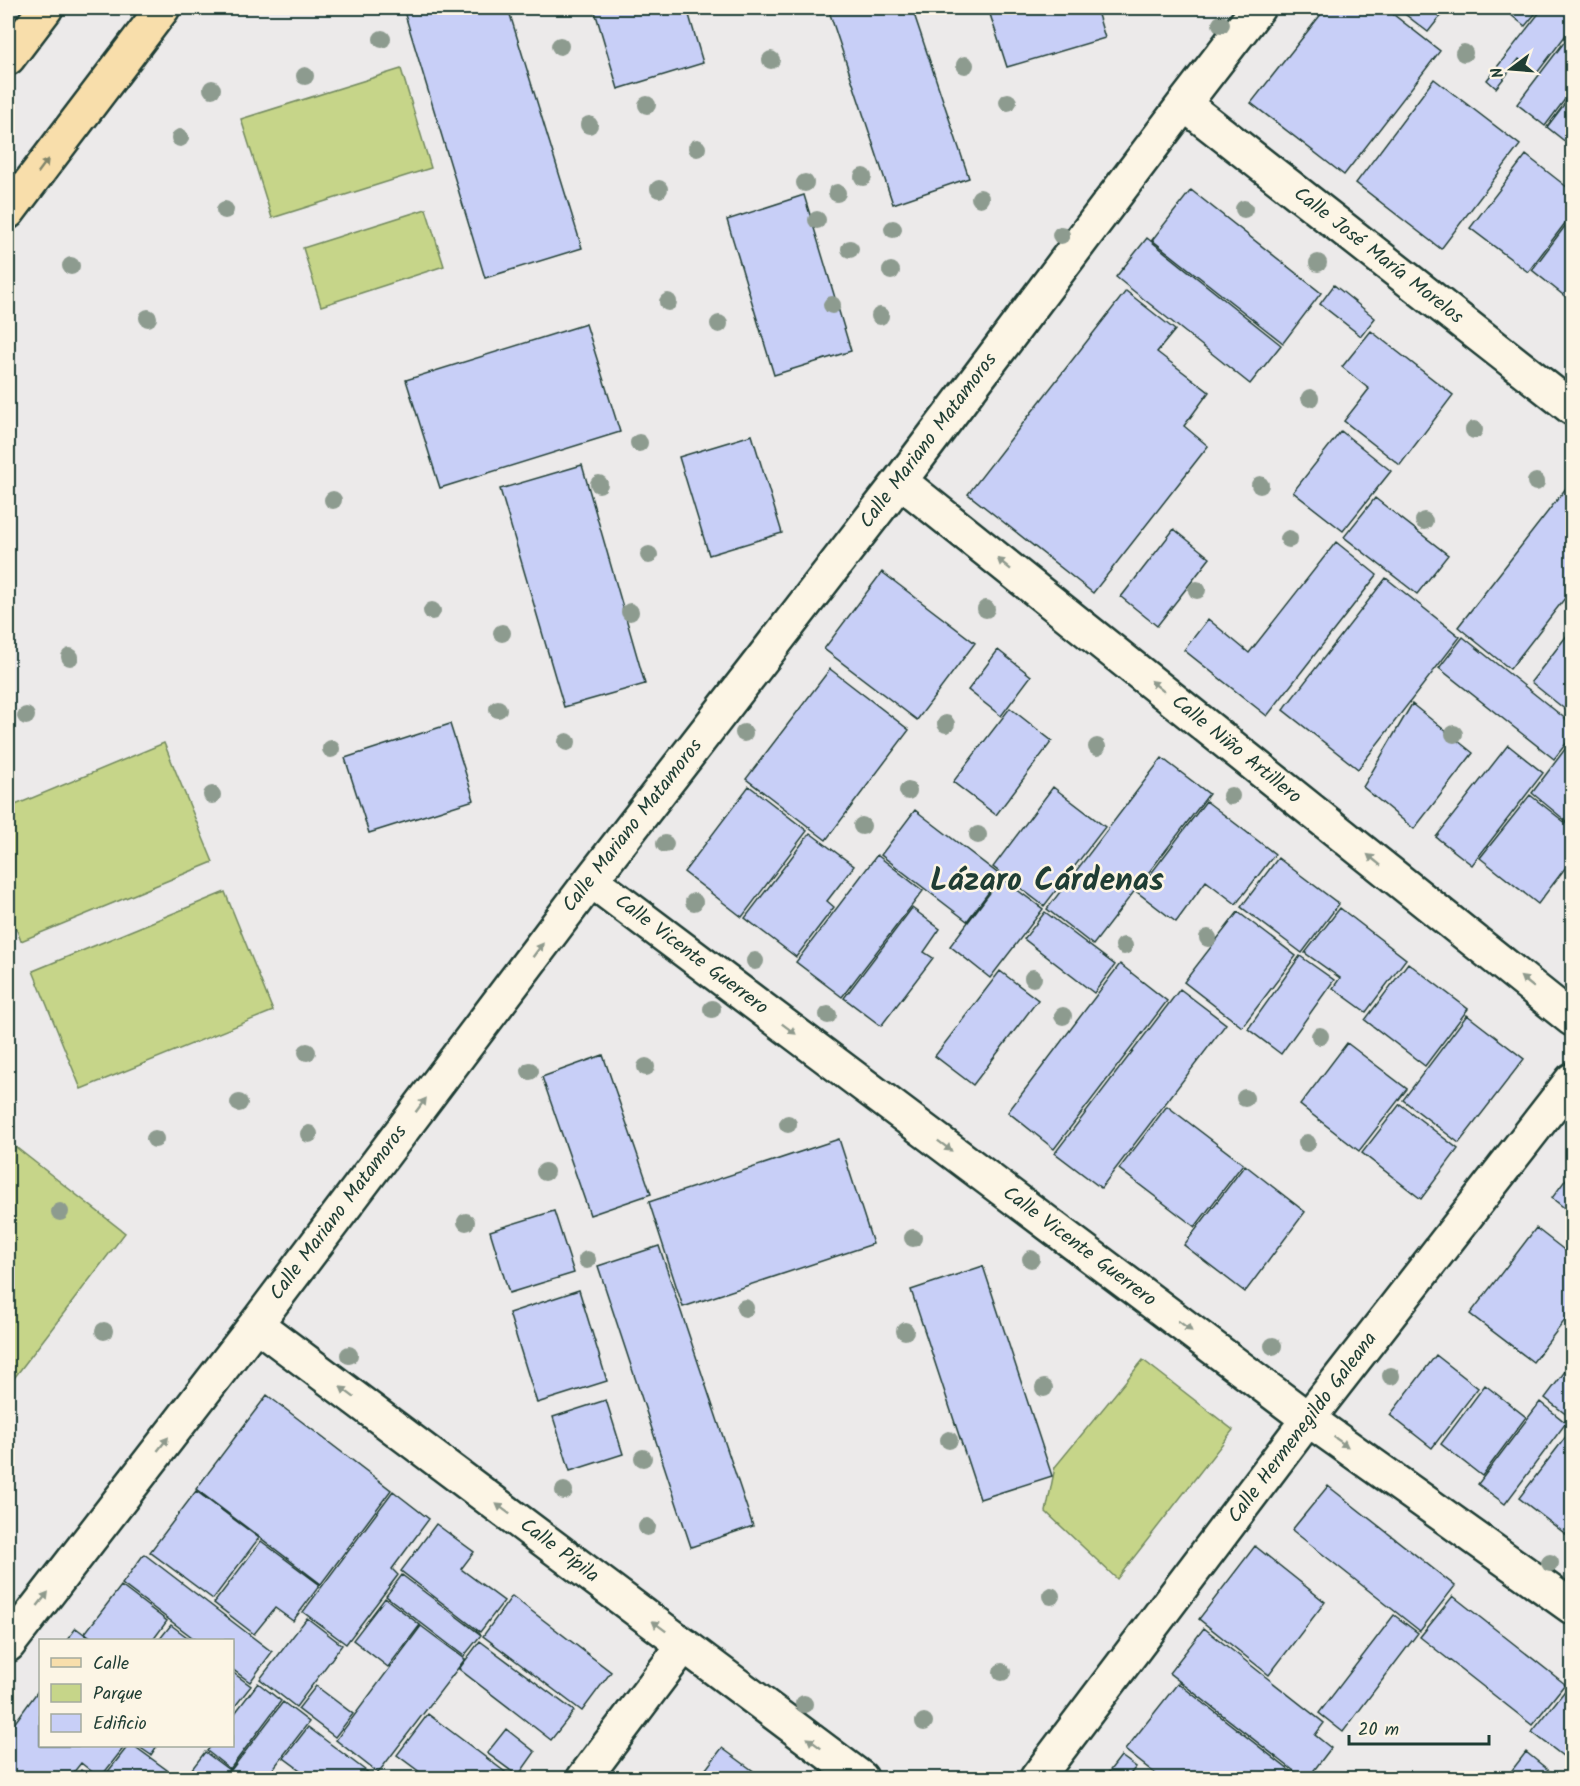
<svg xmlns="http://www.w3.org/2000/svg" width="1580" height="1786" font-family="Kalam,sans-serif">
	<rect width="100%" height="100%" fill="#eceaea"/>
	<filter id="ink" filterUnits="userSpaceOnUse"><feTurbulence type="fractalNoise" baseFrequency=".0167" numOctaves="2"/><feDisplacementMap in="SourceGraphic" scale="12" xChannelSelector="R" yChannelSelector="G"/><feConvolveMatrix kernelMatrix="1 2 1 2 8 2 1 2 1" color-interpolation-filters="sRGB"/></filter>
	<g filter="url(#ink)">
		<!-- green -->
		<path fill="#c6d589" stroke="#72895e" stroke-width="1.5" d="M 401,69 L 431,168 L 272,218 L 241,119 Z
			M 426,209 L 444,266 L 321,306 L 303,248 Z
			M 164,743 L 213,862 L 21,941 L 8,908 L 8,808 Z
			M 225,892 L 273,1011 L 81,1089 L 33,971 Z
			M 8,1141 L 125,1233 L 8,1386 Z
			M 1143,1360 L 1233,1430 L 1117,1579 L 1046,1512 L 1055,1467 Z"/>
		<!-- building -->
		<path fill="#c8cff7" stroke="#1f3d34" stroke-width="1.5" d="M 403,8 L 508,8 L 582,248 L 485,278 Z
			M 594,8 L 687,8 L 703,63 L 618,89 Z
			M 828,8 L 912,8 L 969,178 L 893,204 Z
			M 988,8 L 1096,8 L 1105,38 L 1007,67 Z
			M 1326,8 L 1385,8 L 1440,51 L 1344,175 L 1251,103 Z
			M 1397,8 L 1447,8 L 1428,32 Z
			M 1502,8 L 1540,8 L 1525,26 Z
			M 1543,8 L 1572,8 L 1572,27 L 1537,73 L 1519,59 L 1496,88 L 1487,80 Z
			M 1572,32 L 1572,90 L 1545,126 L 1517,104 Z
			M 1434,79 L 1520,145 L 1441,249 L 1356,183 Z
			M 1572,94 L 1572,147 L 1547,127 Z
			M 1526,155 L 1572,191 L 1572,214 L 1528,272 L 1470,228 Z
			M 1191,190 L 1321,293 L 1283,343 L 1152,240 Z
			M 804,195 L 851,351 L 774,375 L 727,220 Z
			M 1572,217 L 1572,302 L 1532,270 Z
			M 1147,238 L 1281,345 L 1250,384 L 1116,277 Z
			M 1334,285 L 1375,318 L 1361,336 L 1320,304 Z
			M 1126,291 L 1175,330 L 1157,352 L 1209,392 L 1184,426 L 1208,446 L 1093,593 L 968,494 Z
			M 586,324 L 620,432 L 440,488 L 406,380 Z
			M 1371,331 L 1453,395 L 1400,465 L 1344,421 L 1369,389 L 1342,367 Z
			M 1341,431 L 1391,471 L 1343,531 L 1293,492 Z
			M 752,435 L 782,533 L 709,555 L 679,457 Z
			M 582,465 L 645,684 L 564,707 L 500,489 Z
			M 1567,487 L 1572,492 L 1572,589 L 1510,669 L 1458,627 Z
			M 1375,498 L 1448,555 L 1417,594 L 1344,537 Z
			M 1174,529 L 1210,558 L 1157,626 L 1121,597 Z
			M 1336,542 L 1377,575 L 1267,716 L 1184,650 L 1208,619 L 1249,653 Z
			M 882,572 L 975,643 L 917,720 L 824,649 Z
			M 1386,578 L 1460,637 L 1358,769 L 1283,710 Z
			M 1572,629 L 1572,715 L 1531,682 Z
			M 1463,637 L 1572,724 L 1572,736 L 1554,759 L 1439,668 Z
			M 998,650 L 1031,676 L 1001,716 L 968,690 Z
			M 830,669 L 909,730 L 826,840 L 746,779 Z
			M 1412,704 L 1473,753 L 1414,829 L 1363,787 Z
			M 1010,708 L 1052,741 L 996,815 L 953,782 Z
			M 450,724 L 474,800 L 369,833 L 345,758 Z
			M 1572,740 L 1572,826 L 1532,793 Z
			M 1508,745 L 1543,773 L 1472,865 L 1436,837 Z
			M 1162,758 L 1209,794 L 1093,945 L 1047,909 Z
			M 749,786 L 807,831 L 742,917 L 684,872 Z
			M 1053,787 L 1105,827 L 1044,906 L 993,867 Z
			M 1530,795 L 1572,828 L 1572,859 L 1538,904 L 1480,858 Z
			M 1206,801 L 1275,854 L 1236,904 L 1206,881 L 1176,922 L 1137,892 Z
			M 915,810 L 1001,876 L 967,921 L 881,855 Z
			M 810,833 L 854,866 L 827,901 L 834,907 L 796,957 L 745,918 Z
			M 877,855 L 923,891 L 842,997 L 796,962 Z
			M 1278,858 L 1339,904 L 1302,953 L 1241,907 Z
			M 1001,878 L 1043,909 L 990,978 L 950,946 Z
			M 912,908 L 940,929 L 924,952 L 933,958 L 881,1026 L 844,998 Z
			M 1340,908 L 1406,959 L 1366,1012 L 1333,988 L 1340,978 L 1305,953 Z
			M 1045,912 L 1115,965 L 1094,993 L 1024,939 Z
			M 1238,912 L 1296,956 L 1242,1027 L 1184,982 Z
			M 1300,956 L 1334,980 L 1281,1054 L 1248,1029 Z
			M 1408,963 L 1468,1009 L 1425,1066 L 1365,1020 Z
			M 1120,964 L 1167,1001 L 1054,1149 L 1008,1112 Z
			M 1000,971 L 1038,1000 L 973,1085 L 935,1056 Z
			M 1180,989 L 1226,1024 L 1101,1188 L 1055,1153 Z
			M 1467,1015 L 1524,1059 L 1459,1143 L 1403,1100 Z
			M 1347,1043 L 1407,1089 L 1359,1151 L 1300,1105 Z
			M 603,1055 L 651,1194 L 590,1215 L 542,1077 Z
			M 1400,1104 L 1458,1149 L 1421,1199 L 1362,1153 Z
			M 1167,1106 L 1243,1164 L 1195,1227 L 1119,1169 Z
			M 839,1139 L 873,1244 L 683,1307 L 649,1202 Z
			M 1245,1165 L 1305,1212 L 1245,1292 L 1184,1245 Z
			M 1572,1171 L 1572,1214 L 1552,1198 Z
			M 554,1211 L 574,1273 L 509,1293 L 490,1231 Z
			M 1536,1228 L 1572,1256 L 1572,1311 L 1533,1362 L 1470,1314 Z
			M 659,1246 L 753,1526 L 691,1547 L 598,1266 Z
			M 983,1266 L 1052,1476 L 980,1499 L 911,1290 Z
			M 579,1290 L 607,1381 L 537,1403 L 509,1313 Z
			M 1436,1355 L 1478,1388 L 1432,1448 L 1390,1415 Z
			M 1572,1362 L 1572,1419 L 1545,1398 Z
			M 1485,1385 L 1526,1417 L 1482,1476 L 1441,1444 Z
			M 267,1395 L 391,1490 L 321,1584 L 196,1489 Z
			M 606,1400 L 623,1454 L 570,1471 L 553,1417 Z
			M 1540,1402 L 1566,1423 L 1505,1504 L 1478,1484 Z
			M 1571,1430 L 1572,1431 L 1572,1539 L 1519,1498 Z
			M 1328,1486 L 1455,1586 L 1420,1631 L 1292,1530 Z
			M 196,1491 L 259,1538 L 213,1599 L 150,1552 Z
			M 393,1491 L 429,1519 L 392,1569 L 398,1575 L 346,1644 L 303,1612 Z
			M 436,1524 L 474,1552 L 461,1569 L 504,1601 L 480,1632 L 401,1571 Z
			M 261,1541 L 320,1585 L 293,1621 L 275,1608 L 254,1634 L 214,1603 Z
			M 1255,1546 L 1325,1602 L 1269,1675 L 1199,1619 Z
			M 144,1554 L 272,1652 L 250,1682 L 232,1669 L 232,1640 L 196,1640 L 122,1584 Z
			M 402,1575 L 481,1635 L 464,1656 L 386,1596 Z
			M 121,1586 L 167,1621 L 153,1640 L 95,1640 L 85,1633 Z
			M 512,1596 L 611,1672 L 582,1711 L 483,1636 Z
			M 1453,1596 L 1565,1684 L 1532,1725 L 1420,1637 Z
			M 385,1598 L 420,1625 L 388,1667 L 353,1640 Z
			M 1394,1615 L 1418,1633 L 1343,1732 L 1319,1713 Z
			M 307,1618 L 342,1645 L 296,1707 L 260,1679 Z
			M 171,1625 L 191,1640 L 159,1640 Z
			M 421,1626 L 465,1659 L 378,1773 L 336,1740 Z
			M 76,1628 L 92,1640 L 67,1640 Z
			M 1204,1628 L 1324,1723 L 1315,1735 L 1331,1748 L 1308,1778 L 1303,1778 L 1169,1673 Z
			M 480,1641 L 574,1711 L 551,1740 L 459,1669 Z
			M 232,1672 L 251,1686 L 232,1710 Z
			M 1572,1682 L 1572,1763 L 1532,1732 Z
			M 258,1683 L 281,1701 L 230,1769 L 207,1751 L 211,1746 L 232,1746 L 232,1717 Z
			M 1178,1683 L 1299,1778 L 1250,1778 L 1246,1775 L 1243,1778 L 1225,1778 L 1219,1774 L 1215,1778 L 1161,1778 L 1125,1750 Z
			M 316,1686 L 353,1714 L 335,1737 L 298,1709 Z
			M 40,1688 L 40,1746 L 125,1746 L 100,1778 L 81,1763 L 69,1778 L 8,1778 L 8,1732 Z
			M 283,1702 L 309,1722 L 266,1778 L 225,1778 Z
			M 428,1714 L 513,1778 L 428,1778 L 397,1755 Z
			M 308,1727 L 374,1777 L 373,1778 L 311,1778 L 284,1758 Z
			M 506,1729 L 535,1752 L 518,1776 L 487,1753 Z
			M 128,1746 L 134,1746 L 167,1770 L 161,1778 L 103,1778 Z
			M 138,1746 L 157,1746 L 151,1755 Z
			M 722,1748 L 763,1778 L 699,1778 Z
			M 205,1752 L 229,1770 L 222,1778 L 185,1778 Z
			M 1526,1752 L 1558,1778 L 1506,1778 Z
			M 1121,1756 L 1136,1767 L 1127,1778 L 1104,1778 Z
			M 81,1770 L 92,1778 L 75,1778 Z"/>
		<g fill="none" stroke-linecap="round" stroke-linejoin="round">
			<!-- minor casing -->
			<g stroke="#1f3d34" stroke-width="38">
				<path id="minor" d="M 1184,104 L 1572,408
					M 900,481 L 1572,1019
					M 591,880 L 1308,1419 L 1572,1607
					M 256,1324 L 861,1778
					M 8,1645 L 256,1324 L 591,880 L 900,481 L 1184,104 L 1258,8
					M 584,1778 L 684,1645
					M 1037,1778 L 1308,1419 L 1572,1080"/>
			</g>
			<!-- major casing -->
			<g stroke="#1f3d34" stroke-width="38">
				<path id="major" d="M 8,58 L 46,8
					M 8,212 L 163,8"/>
			</g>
			<!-- minor -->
			<use href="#minor" stroke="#fcf5e5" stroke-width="33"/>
			<!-- major -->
			<use href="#major" stroke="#f8deab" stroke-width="33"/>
		</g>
		<!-- trees -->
		<g fill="#8d9b8f">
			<circle cx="1221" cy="24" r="9"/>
			<circle cx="382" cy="39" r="9"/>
			<circle cx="560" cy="46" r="9"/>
			<circle cx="1464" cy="53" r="9"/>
			<circle cx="771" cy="60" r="9"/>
			<circle cx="965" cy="65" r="9"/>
			<circle cx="305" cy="76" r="9"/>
			<circle cx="212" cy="89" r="9"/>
			<circle cx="1008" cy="102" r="9"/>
			<circle cx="647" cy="105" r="9"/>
			<circle cx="589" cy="125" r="9"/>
			<circle cx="180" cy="138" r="9"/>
			<circle cx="697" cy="148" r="9"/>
			<circle cx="863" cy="177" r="9"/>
			<circle cx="805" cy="183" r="9"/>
			<circle cx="659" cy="189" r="9"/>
			<circle cx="837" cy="193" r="9"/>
			<circle cx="980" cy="198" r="9"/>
			<circle cx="1244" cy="209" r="9"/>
			<circle cx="225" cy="210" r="9"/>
			<circle cx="817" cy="220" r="9"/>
			<circle cx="893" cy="229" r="9"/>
			<circle cx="1061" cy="235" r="9"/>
			<circle cx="850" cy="249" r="9"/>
			<circle cx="1318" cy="263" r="9"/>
			<circle cx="71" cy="266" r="9"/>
			<circle cx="891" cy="271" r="9"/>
			<circle cx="668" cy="302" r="9"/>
			<circle cx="832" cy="305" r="9"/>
			<circle cx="880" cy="316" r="9"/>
			<circle cx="148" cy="318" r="9"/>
			<circle cx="719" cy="324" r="9"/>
			<circle cx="1310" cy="398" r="9"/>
			<circle cx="1474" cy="430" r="9"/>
			<circle cx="639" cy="443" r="9"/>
			<circle cx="1536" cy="482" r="9"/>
			<circle cx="599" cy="484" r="9"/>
			<circle cx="1260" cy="485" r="9"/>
			<circle cx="333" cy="500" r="9"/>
			<circle cx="1424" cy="521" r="9"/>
			<circle cx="1289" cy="539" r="9"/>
			<circle cx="649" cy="555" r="9"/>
			<circle cx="1197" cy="590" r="9"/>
			<circle cx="986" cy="609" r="9"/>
			<circle cx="432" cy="611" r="9"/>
			<circle cx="630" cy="612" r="9"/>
			<circle cx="502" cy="633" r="9"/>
			<circle cx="70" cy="657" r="9"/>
			<circle cx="498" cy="709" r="9"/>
			<circle cx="26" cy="716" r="9"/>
			<circle cx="946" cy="724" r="9"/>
			<circle cx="744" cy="733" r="9"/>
			<circle cx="1454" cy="734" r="9"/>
			<circle cx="567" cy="742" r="9"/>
			<circle cx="1097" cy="747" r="9"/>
			<circle cx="331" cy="749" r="9"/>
			<circle cx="908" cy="791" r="9"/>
			<circle cx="212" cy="795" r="9"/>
			<circle cx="1231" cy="796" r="9"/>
			<circle cx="862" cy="826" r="9"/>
			<circle cx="978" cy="835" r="9"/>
			<circle cx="665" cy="844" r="9"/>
			<circle cx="694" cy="902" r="9"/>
			<circle cx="1208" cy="938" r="9"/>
			<circle cx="1124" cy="946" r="9"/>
			<circle cx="755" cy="961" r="9"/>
			<circle cx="1033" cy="978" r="9"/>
			<circle cx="712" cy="1009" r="9"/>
			<circle cx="828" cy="1015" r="9"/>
			<circle cx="1063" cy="1016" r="9"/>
			<circle cx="1320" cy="1036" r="9"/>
			<circle cx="307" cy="1052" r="9"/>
			<circle cx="646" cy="1067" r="9"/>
			<circle cx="530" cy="1071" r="9"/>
			<circle cx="1245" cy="1098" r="9"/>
			<circle cx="239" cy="1103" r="9"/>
			<circle cx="788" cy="1124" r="9"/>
			<circle cx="309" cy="1134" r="9"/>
			<circle cx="155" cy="1139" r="9"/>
			<circle cx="1307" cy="1143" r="9"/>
			<circle cx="545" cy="1172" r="9"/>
			<circle cx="60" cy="1212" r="9"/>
			<circle cx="466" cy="1222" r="9"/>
			<circle cx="913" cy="1238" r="9"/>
			<circle cx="1031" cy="1259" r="9"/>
			<circle cx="587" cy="1260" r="9"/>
			<circle cx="745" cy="1308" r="9"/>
			<circle cx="104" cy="1331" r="9"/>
			<circle cx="905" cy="1331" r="9"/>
			<circle cx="1273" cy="1346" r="9"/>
			<circle cx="349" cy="1355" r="9"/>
			<circle cx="1391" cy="1376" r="9"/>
			<circle cx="1044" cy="1388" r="9"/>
			<circle cx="949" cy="1440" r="9"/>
			<circle cx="643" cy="1458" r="9"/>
			<circle cx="564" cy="1491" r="9"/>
			<circle cx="647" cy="1527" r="9"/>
			<circle cx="1550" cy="1563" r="9"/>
			<circle cx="1051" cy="1596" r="9"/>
			<circle cx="1002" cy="1672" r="9"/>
			<circle cx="804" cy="1704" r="9"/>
			<circle cx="924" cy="1722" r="9"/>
		</g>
		<!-- one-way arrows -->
		<defs><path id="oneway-solid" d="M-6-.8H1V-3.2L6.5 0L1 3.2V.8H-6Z" transform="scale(1.5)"/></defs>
		<use fill="#81856a" href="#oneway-solid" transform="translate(43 166) rotate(-53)"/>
		<g fill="#8e998c">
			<use href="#oneway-solid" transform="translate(1004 564) rotate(-141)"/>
			<use href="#oneway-solid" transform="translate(1157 686) rotate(-141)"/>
			<use href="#oneway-solid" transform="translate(1374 860) rotate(-141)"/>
			<use href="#oneway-solid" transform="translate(538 950) rotate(-53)"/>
			<use href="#oneway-solid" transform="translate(1527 982) rotate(-141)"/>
			<use href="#oneway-solid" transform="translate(789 1029) rotate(37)"/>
			<use href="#oneway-solid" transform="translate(421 1105) rotate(-53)"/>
			<use href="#oneway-solid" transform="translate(945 1146) rotate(37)"/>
			<use href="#oneway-solid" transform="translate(1185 1326) rotate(37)"/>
			<use href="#oneway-solid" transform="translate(347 1392) rotate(-143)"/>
			<use href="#oneway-solid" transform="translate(1341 1442) rotate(35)"/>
			<use href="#oneway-solid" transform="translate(163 1444) rotate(-52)"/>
			<use href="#oneway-solid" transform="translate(503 1509) rotate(-143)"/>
			<use href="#oneway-solid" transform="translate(43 1599) rotate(-52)"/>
			<use href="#oneway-solid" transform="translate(659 1626) rotate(-143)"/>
			<use href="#oneway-solid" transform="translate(814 1743) rotate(-143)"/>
		</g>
	</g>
	<g text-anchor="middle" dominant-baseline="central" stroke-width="5" stroke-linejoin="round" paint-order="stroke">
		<!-- street labels -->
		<g font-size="20" fill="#1f3d34" stroke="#fcf5e5">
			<text transform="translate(1378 256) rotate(38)">Calle José María Morelos</text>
			<text transform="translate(929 441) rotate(-53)">Calle Mariano Matamoros</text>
			<text transform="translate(1236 750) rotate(39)">Calle Niño Artillero</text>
			<text transform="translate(633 826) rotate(-52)">Calle Mariano Matamoros</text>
			<text transform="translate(691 955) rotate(37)">Calle Vicente Guerrero</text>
			<text transform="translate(339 1213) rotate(-53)">Calle Mariano Matamoros</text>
			<text transform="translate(1079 1247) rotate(37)">Calle Vicente Guerrero</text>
			<text transform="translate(1303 1428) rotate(-53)">Calle Hermenegildo Galeana</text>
			<text transform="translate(559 1551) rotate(37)">Calle Pípila</text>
		</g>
		<!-- town labels -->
		<g font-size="32" font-weight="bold" fill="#1f3d34" stroke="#fcf5e5">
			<text x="1047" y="881">Lázaro Cárdenas</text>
		</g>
	</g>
	<!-- margin -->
	<rect width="1580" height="1786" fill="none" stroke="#fcf5e5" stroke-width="30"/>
	<rect x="15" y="15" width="1550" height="1756" fill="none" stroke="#1f3d34" stroke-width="2" filter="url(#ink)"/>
	<!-- legend -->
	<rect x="39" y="1639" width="195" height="108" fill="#fcf5e5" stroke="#a4ab9e" stroke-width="1.5"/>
	<rect x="51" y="1658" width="30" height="9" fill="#f8deab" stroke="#a4ab9e" stroke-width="1.5"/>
	<text x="93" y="1669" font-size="18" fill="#1f3d34">Calle</text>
	<rect x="51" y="1684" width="30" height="18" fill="#c6d589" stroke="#a4ab9e" stroke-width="1.5"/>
	<text x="93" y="1699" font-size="18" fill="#1f3d34">Parque</text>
	<rect x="51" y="1714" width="30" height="18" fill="#c8cff7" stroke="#a4ab9e" stroke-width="1.5"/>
	<text x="93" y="1729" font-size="18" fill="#1f3d34">Edificio</text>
	<!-- north arrow -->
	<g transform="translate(1511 69) rotate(254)" stroke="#fcf5e5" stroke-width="4.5" paint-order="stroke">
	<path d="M0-4.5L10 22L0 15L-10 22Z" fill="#1f3d34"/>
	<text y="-9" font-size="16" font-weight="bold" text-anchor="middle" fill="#1f3d34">N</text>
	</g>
	<!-- scale -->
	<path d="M1349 1735v9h140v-9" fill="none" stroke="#1f3d34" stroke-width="3"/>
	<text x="1358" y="1735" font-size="18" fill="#1f3d34" stroke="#fcf5e5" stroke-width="4.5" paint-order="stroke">20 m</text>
</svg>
